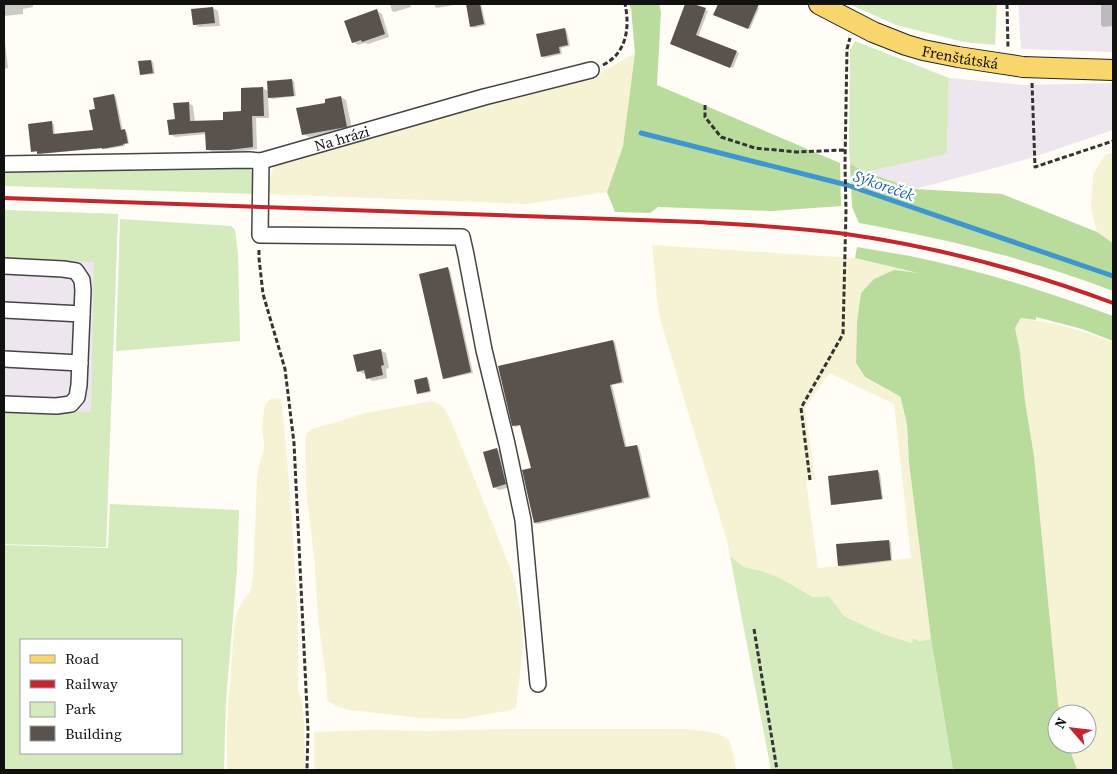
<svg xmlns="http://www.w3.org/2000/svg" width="1117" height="774" font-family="'Source Serif 4',serif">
	<rect width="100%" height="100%" fill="#fffdf5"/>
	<!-- industrial -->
	<path fill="#eee6ef" d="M 1018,4 L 1113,4 L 1113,52 L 1021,49 Z
		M 949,78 L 1025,85 L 1113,83 L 1113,130 L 1028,159 L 915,189 L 866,172 L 947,154 Z
		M 4,210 L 118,214 L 106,547 L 4,544 Z"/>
	<!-- farmland -->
	<path fill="#f6f3d4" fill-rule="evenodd" d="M 635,53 L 623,146 L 607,192 L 527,204 L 266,194 L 274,164 L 438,118 L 485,102 L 592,78 Z
		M 1113,152 L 1113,243 L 1097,232 L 1091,209 L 1093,174 L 1105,155 Z
		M 652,245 L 855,258 L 925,275 L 861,293 L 857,322 L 856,363 L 865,378 L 901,397 L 907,424 L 909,463 L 931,639 L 919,641 L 913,638 L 913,643 L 883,634 L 844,616 L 829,596 L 813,597 L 778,577 L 762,571 L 744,567 L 730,556 L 727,541 L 660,319 L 657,298 ZM 829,373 L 894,404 L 911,558 L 818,568 L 806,481 L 815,479 L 805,408 Z
		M 1021,318 L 1055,324 L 1088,333 L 1113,342 L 1113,770 L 1077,770 L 1068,744 L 1087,744 L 1087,714 L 1060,714 L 1058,703 L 1034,456 L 1025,401 L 1020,352 L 1015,328 Z
		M 272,398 L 281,399 L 284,424 L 292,519 L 298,619 L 298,690 L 302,699 L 304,721 L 305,770 L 227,770 L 227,724 L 234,629 L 236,615 L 242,602 L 250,592 L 253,578 L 257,477 L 259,465 L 264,450 L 264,443 L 262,429 L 263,418 L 265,404 Z
		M 431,401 L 439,404 L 444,408 L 450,418 L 514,577 L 522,620 L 523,647 L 516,708 L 506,711 L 461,719 L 421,718 L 349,710 L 338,707 L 328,701 L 327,697 L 326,678 L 318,619 L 315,566 L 306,488 L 305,448 L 306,434 L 312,429 L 366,413 Z
		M 513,729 L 686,729 L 705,731 L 719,734 L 729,740 L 733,752 L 736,770 L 314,770 L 314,732 L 373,730 L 429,731 Z"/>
	<!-- green -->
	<path fill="#d5ebbd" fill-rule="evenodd" d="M 849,4 L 997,4 L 995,45 L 964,42 L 896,25 Z
		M 855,41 L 949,78 L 947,154 L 866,172 L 850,164 L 849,148 L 850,50 Z
		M 249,166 L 255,179 L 256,194 L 4,186 L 4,167 Z
		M 4,210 L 118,214 L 106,547 L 4,544 L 4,409 L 91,412 L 94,262 L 4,258 Z
		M 120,219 L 231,226 L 235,230 L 238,253 L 240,341 L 116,351 Z
		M 110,504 L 239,510 L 237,570 L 226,700 L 224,770 L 4,770 L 4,545 L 108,548 ZM 181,640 L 181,753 L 21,753 L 21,640 Z
		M 730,556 L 744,567 L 762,571 L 778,577 L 813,597 L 829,596 L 844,616 L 883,634 L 912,643 L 913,638 L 919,641 L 931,639 L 953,770 L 771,770 Z"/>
	<!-- forest -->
	<path fill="#b9dc9c" d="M 629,4 L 659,4 L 661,12 L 657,85 L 840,163 L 841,206 L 771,211 L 658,207 L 650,213 L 615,212 L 607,192 L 623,146 L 635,53 L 631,8 Z
		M 850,164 L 866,172 L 915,189 L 1002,194 L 1097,232 L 1113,243 L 1113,291 C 1030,259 946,239 859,223 L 852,207 Z
		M 857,247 C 874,250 892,253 910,256 C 979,270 1047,291 1113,316 L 1113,341 L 1082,329 L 1036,317 L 1036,320 L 1021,318 L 1015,328 L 1020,352 L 1025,401 L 1034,456 L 1058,703 L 1060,714 L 1057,714 L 1057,744 L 1068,744 L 1077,770 L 953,770 L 931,639 L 909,463 L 907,424 L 901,399 L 901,397 L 865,377 L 856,363 L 857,322 L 861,293 L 874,279 L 894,270 L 918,273 L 855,258 Z"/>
	<!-- shadow -->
	<path fill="#0003" d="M 4,4 L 33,4 L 33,7 L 23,9 L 23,14 L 4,16 Z
		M 390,4 L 410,4 L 411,7 L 394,12 L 392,11 Z
		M 435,4 L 459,4 L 437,8 L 435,7 Z
		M 467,4 L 481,4 L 486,25 L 474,28 L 472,27 Z
		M 564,4 L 591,4 L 565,5 Z
		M 686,4 L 708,11 L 698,37 L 739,53 L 733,68 L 672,44 Z
		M 719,4 L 750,4 L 759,8 L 750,29 L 714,14 Z
		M 1101,4 L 1113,4 L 1113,26 L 1103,27 L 1101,25 Z
		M 213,8 L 218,11 L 220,26 L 199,27 L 194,24 Z
		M 377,11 L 382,14 L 389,37 L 368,44 L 365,43 L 358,45 L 353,42 Z
		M 564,29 L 567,31 L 570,46 L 561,48 L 562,54 L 544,58 L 542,56 Z
		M 4,34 L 8,68 L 4,69 Z
		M 151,61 L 153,62 L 155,74 L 143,75 L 141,74 Z
		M 292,80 L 294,81 L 296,96 L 272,99 L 268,96 L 269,118 L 256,118 L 257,149 L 235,152 L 212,152 L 207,149 L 207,134 L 175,137 L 170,134 L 176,120 L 189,103 L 193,106 L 195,122 L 225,121 L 243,112 L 242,89 L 263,88 L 269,92 Z
		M 114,95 L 116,97 L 123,131 L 127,132 L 129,144 L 125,144 L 125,146 L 106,149 L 103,148 L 41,154 L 38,152 L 35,152 L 32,151 L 52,123 L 54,124 L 55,135 L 94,131 L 97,110 Z
		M 341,97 L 346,100 L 352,129 L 309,137 L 303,134 L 326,104 Z
		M 448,269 L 450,270 L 473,373 L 446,379 L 444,378 Z
		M 613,341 L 615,342 L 624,383 L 612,385 L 627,448 L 637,446 L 639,447 L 651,498 L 538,524 L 535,523 L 532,469 L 522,425 L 516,427 L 513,426 Z
		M 380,350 L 386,353 L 389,368 L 386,369 L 387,378 L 373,381 L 367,378 L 366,373 L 364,374 L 358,371 Z
		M 427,378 L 429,380 L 431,392 L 421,394 L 418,393 Z
		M 497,449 L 502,452 L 511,487 L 499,490 L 494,487 Z
		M 878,472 L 880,473 L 883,499 L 834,505 L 832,504 Z
		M 889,541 L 891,542 L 892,561 L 842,567 L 839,565 Z"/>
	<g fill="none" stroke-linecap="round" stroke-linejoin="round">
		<!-- stream -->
		<path stroke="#3f96cf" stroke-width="5" d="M 641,133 L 847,185 L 1113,276"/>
	</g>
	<!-- building -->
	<path fill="#5a524d" d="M 466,4 L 480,4 L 484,24 L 470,27 Z
		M 685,4 L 693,4 L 706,8 L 696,35 L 737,51 L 730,68 L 670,44 Z
		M 718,4 L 759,4 L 748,29 L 713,15 Z
		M 213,7 L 215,23 L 193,25 L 191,9 Z
		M 377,9 L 385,34 L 362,42 L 361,40 L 352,43 L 344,21 Z
		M 565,28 L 568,45 L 559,47 L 560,53 L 541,57 L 536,34 Z
		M 151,60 L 153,73 L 140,75 L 138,61 Z
		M 292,79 L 294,96 L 268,98 L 267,81 Z
		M 263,87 L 264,116 L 252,116 L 253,147 L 229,150 L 206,150 L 205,132 L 169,135 L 167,120 L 175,119 L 173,103 L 189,102 L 190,121 L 223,120 L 223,112 L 241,111 L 241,88 Z
		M 114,94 L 121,130 L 125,129 L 128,143 L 123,144 L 123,145 L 102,149 L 102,148 L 37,154 L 37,151 L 31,152 L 28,124 L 52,121 L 53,134 L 93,130 L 89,110 L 95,109 L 93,98 Z
		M 341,96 L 347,127 L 302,135 L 296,108 L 325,103 L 325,99 Z
		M 448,267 L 471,372 L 443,379 L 419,274 Z
		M 613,340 L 622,382 L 610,385 L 625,447 L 637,445 L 649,497 L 534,523 L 522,470 L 531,468 L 520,425 L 512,426 L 498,366 Z
		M 381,349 L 384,365 L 381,366 L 383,375 L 366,379 L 364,370 L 357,372 L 353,355 Z
		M 427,377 L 430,391 L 417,394 L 414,380 Z
		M 497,448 L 506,484 L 493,488 L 483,452 Z
		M 878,470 L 882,499 L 831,505 L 828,476 Z
		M 889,540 L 891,560 L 838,566 L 836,544 Z"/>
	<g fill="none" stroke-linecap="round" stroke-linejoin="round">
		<!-- minor casing -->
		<g stroke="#444" stroke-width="18">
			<g id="minor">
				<path d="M 261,161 L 260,235 L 462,237 L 466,255 L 484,350 L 507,444 L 523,520 L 538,684"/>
				<path id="s1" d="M 4,164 L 249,160 L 261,161 L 484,97 L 591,70"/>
				<path d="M 4,266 L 63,269 L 76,271 L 82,280 L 83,290 L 79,385 L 77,397 L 71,404 L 56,406 L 4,404"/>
				<path d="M 4,310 L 82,314"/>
				<path d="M 4,359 L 80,363"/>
			</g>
		</g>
		<!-- major casing -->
		<g stroke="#222" stroke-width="22">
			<g id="major">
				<path id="s2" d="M 819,4 L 873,32 L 906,45 L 923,50 L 958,57 L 1023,67 L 1113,70"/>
			</g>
		</g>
		<!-- path -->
		<path stroke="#333" stroke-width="3" stroke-dasharray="5 2.5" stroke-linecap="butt" d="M 1007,4 L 1008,48
			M 603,65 C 627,53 630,27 625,4
			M 1032,83 L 1035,167 L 1113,141
			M 705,105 L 705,117 L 721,137 L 755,148 L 796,152 L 845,150
			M 259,250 L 259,258 L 263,294 L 285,369 L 294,443 L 308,730 L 307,770
			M 810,480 L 801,408 L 843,334 L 846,211 L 845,163 L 847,49 L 850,38
			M 754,629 L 777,770"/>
		<!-- minor -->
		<use href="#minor" stroke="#fff" stroke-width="15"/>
		<!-- major -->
		<use href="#major" stroke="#f9d66b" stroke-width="20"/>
		<!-- rail -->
		<path stroke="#c4262e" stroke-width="4" d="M 4,198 L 698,222 C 747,225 797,227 846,234 C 937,247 1027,271 1113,303"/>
	</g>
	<g text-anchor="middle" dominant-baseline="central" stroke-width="5" stroke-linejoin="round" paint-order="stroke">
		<!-- street labels -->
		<g font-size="15" fill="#111" stroke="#fff">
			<text stroke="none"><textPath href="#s2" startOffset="152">Frenštátská</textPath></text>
			<text stroke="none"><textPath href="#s1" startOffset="341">Na hrázi</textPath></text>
		</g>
		<!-- water labels -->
		<g font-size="16" font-style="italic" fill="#1768a6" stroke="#fff">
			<text transform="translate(884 185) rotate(19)">Sýkoreček</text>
		</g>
	</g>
	<!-- border -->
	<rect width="1117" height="774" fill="none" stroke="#111111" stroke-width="10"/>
	<!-- legend -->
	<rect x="20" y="639" width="162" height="115" fill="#ffffff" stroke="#a0a0a0"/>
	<rect x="30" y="655" width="25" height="8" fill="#f9d66b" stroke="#a0a0a0"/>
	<text x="65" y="664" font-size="15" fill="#111111">Road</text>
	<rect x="30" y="680" width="25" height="8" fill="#c4262e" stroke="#a0a0a0"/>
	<text x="65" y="689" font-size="15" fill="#111111">Railway</text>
	<rect x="30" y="702" width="25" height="15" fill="#d5ebbd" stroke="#a0a0a0"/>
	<text x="65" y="714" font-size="15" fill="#111111">Park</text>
	<rect x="30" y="726" width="25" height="15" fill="#5a524d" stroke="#a0a0a0"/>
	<text x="65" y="739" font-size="15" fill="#111111">Building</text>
	<!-- north arrow -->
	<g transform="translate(1072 729) rotate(298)"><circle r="24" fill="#ffffff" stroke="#a0a0a0"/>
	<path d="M0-4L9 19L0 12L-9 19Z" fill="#c4262e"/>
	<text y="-8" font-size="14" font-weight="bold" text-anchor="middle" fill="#111111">N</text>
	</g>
</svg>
